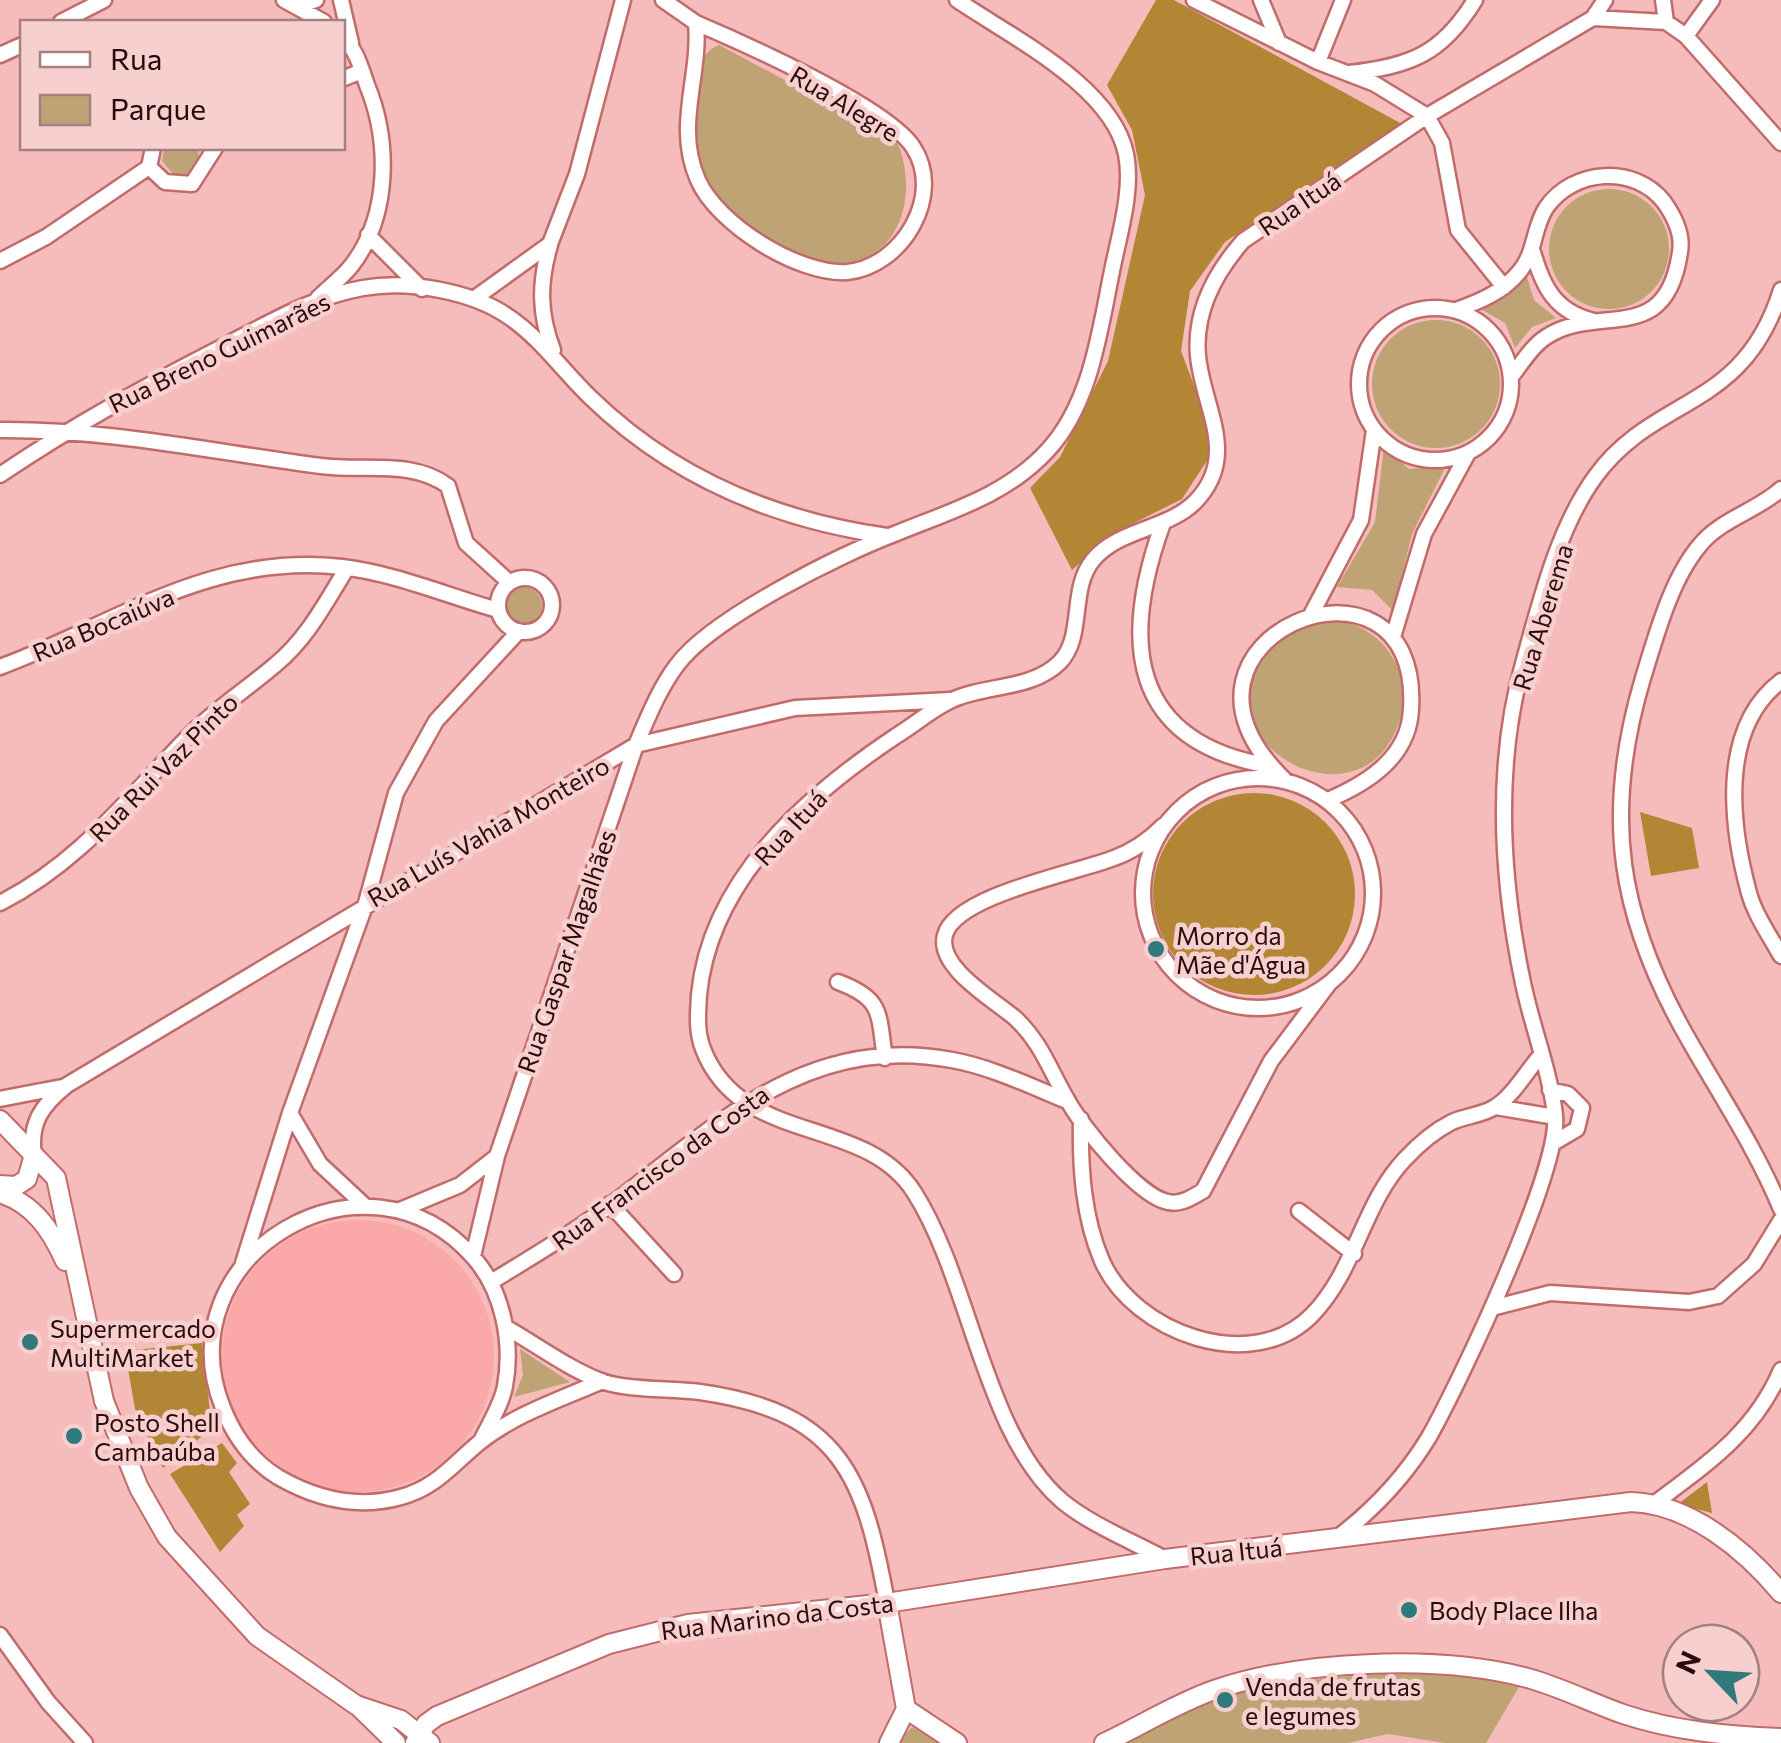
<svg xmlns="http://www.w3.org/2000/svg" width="1781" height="1743" font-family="Commissioner,sans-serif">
	<rect width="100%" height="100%" fill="#f5bcbb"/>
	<!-- built -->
	<path fill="#faa9a8" d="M222 1356a136 136 0 1 1 272 0a136 136 0 1 1-272 0Z"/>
	<!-- green -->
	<path fill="#c0a375" d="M 719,45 L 896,139 C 921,195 900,269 827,264 C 806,262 788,250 771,239 C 715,207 681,166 695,97 C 699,78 698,52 719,45 Z
		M 164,148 L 198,148 L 199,163 L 186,176 L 174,175 L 162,161 Z
		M1549 249a60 60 0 1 1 120 0a60 60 0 1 1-120 0Z
		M 1527,277 L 1534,300 L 1556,318 L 1532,327 L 1515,348 L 1505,323 L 1479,308 L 1507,295 Z
		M1372 384a64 64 0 1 1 128 0a64 64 0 1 1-128 0Z
		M 1384,447 L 1409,469 L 1446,466 L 1412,534 L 1393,611 L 1372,590 L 1337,587 L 1375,522 Z
		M504 606a19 19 0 1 1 38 0a19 19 0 1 1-38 0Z
		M 1316,615 C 1357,622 1382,632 1400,671 C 1409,690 1404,712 1396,730 C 1355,828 1201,745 1261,655 C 1271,639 1300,626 1316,615 Z
		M 520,1349 L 570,1382 L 514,1397 L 523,1375 Z
		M 1427,1669 L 1510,1676 L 1519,1687 L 1486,1743 L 1445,1743 L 1388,1734 L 1348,1743 L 1112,1743 L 1213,1696 L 1267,1684 Z
		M 912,1727 L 944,1743 L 897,1743 Z"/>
	<!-- forest -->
	<path fill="#b28635" d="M 1156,0 L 1174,0 L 1402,124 L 1225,242 L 1190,291 L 1181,351 L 1206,417 L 1212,453 L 1182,499 L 1114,533 L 1072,570 L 1030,488 L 1060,457 L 1108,361 L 1145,195 L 1132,130 L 1107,85 Z
		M1153 894a101 101 0 1 1 202 0a101 101 0 1 1-202 0Z
		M 1640,812 L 1692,828 L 1699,868 L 1651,876 Z
		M 202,1343 L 212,1428 L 163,1468 L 135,1409 L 125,1351 Z
		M 222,1443 L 237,1463 L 229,1472 L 250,1504 L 237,1515 L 244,1526 L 220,1552 L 170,1474 Z
		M 1707,1482 L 1712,1513 L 1678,1504 Z"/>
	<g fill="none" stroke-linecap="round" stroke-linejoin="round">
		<!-- minor casing -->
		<g stroke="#c16b6c" stroke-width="19">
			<path id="minor" d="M 284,0 L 324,22
				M 341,0 L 351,43
				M 663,0 L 696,23
				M 1194,0 L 1318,62 L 1375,84 L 1427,116 L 1442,143 L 1458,230 L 1504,287
				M 1261,0 L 1279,43
				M 1663,0 L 1666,22
				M 297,6 L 316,0
				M 1593,18 L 1666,22 L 1686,36 L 1781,143
				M 61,22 L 104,0
				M 696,23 C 743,43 887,107 913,147 C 945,195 902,267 847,272 C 798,275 717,224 698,180 C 674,126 701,77 696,23 Z
				M 1686,36 L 1712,0
				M 0,55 L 22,45
				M 1318,62 L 1343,0
				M 1349,73 C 1411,66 1442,54 1475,0
				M 342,79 L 362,71
				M 149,167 L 165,182 L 192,184 L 215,148
				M 368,235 L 422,289
				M 550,245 C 539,283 539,314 553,350
				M 1533,252 C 1543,288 1556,312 1594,321
				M 0,261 L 46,237 L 149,167 L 153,148
				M 318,298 C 329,287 343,277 352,265 C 390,215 390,141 367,85 C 361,68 356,48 342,37
				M 475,298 L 550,244 L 577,174 L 623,0
				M1359 384a76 76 0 1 1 152 0a76 76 0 1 1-152 0Z
				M 1456,310 C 1481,301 1503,292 1520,271 C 1536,251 1533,228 1546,208 C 1572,169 1635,164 1664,202 C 1674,216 1683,235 1680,252 C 1666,349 1599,302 1546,337 C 1532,346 1522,363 1511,377
				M 0,430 C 109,429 213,452 321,466 C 364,472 412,459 448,486 L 466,543 L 509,582
				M 0,475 C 72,426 146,386 224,346 C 269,323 312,297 363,288 C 408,280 472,291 509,317 C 541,339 562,370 590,397 C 672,477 775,520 887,536
				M 1781,489 C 1757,511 1721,519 1700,545 C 1671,579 1656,636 1643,678 C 1602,815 1618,918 1690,1042 C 1722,1098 1756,1149 1781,1209
				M 1163,523 C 1121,639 1127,742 1270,766
				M498 605a27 27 0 1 1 54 0a27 27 0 1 1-54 0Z
				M 1312,613 L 1361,520 L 1374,430
				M 1393,637 L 1424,534 L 1468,453
				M 0,667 C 116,624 210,552 342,567 C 394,573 448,596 498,610
				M 1781,681 C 1718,729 1731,827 1749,893 C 1755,915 1770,936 1781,956
				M1143 893a115 115 0 1 1 230 0a115 115 0 1 1-230 0Z
				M 1284,779 C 1136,637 1422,526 1411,709 C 1409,757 1368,783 1328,800
				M 1164,825 C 1149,840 1134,851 1114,858 C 1076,873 956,895 945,935 C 936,967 994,1000 1015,1018 C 1042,1043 1050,1071 1068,1101 C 1082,1127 1139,1197 1168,1202 C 1181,1205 1192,1197 1203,1191 L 1271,1061 L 1328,985
				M 0,903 C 79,863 127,799 187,738 C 214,710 246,690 275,665 C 307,639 326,602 347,568
				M 838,982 C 884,999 878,1014 885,1058
				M 1550,1090 L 1568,1094 L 1582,1108 L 1577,1129 L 1555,1142
				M 0,1099 L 62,1087
				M 1496,1107 L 1555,1117
				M 290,1113 L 320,1164 L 364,1205
				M 1081,1119 C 1080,1167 1083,1217 1102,1261 C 1134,1333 1252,1376 1312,1315 C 1356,1270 1363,1203 1405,1159 C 1419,1144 1434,1131 1452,1122 C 1465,1116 1483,1115 1495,1107 C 1512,1097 1527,1071 1540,1056
				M 34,1155 C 29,1123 42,1105 67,1085 L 636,745 L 795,708 L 950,700
				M 610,1204 L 674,1274
				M 400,1210 L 460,1185 L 496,1157
				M 1299,1211 L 1354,1254
				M 473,1256 L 497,1156 L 636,745 C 648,717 659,689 677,665 C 712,618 841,554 897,533 C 951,511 1007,495 1048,450 C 1092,402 1100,328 1113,266 C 1120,232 1133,189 1126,154 C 1112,86 1011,37 957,0
				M 243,1263 L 290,1113 L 366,903 L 396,793 L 436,721 L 519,631
				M 491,1282 C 537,1254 582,1227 625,1194 C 725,1117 814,1034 952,1060 C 991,1067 1030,1086 1067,1101
				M 1492,1308 L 1550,1293 L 1689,1302 L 1718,1296 L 1754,1264 L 1781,1220
				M 507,1328 C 537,1345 569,1369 601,1381 C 630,1391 669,1388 700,1392 C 841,1412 864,1476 887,1603
				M 481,1441 C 489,1424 502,1404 505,1386 C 513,1343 503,1291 474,1258 C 366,1134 162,1255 223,1408 C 234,1436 252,1461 278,1477 C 316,1499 358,1509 401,1497 C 436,1488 454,1463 480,1442 C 515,1414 562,1399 602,1381
				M 1655,1503 C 1707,1464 1755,1432 1781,1370
				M 1338,1537 C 1373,1510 1406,1475 1429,1437 C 1460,1382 1561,1169 1555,1115 C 1550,1071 1532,1027 1523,983 C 1501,878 1494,765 1524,660 C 1540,602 1558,528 1595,477 C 1655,394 1743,412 1781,290
				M 1165,1559 C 1132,1541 1091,1525 1062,1501 C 984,1434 971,1281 914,1192 C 864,1114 741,1147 703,1049 C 696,1031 698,1013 699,995 C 710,880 806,796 896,736 C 914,725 931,710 950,701 C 984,684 1031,691 1060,662 C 1085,636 1069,589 1093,560 C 1118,529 1167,530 1195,502 C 1240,456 1203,408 1198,356 C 1194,312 1215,273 1243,241 L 1427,116 L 1593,18 L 1605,0
				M 0,1635 L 48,1702 L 85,1743"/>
		</g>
		<!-- tertiary casing -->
		<g stroke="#c16b6c" stroke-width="22">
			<path id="tertiary" d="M 0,1120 L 56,1178 L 104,1401 L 139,1488 L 167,1537 L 257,1636 L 356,1705 L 401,1720 L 430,1743
				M 0,1185 L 16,1186 L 27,1179 L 34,1155
				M 0,1193 C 34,1204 51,1230 65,1261
				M 887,1603 L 906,1709 L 889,1743
				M 357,1705 L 396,1743
				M 906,1709 L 957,1743
				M 415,1743 L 426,1724 L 437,1716 L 609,1644 L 688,1624 L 887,1603 L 1165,1559 L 1631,1502 C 1690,1504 1745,1550 1781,1593
				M 1104,1743 C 1140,1726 1177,1703 1214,1690 C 1302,1660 1441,1654 1531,1679 C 1562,1688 1592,1703 1623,1714 C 1674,1731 1728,1736 1781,1738"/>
		</g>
		<!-- minor -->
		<use href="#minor" stroke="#fff" stroke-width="14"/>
		<!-- tertiary -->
		<use href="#tertiary" stroke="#fff" stroke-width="18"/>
	</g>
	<!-- markers -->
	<g fill="#307a7d" stroke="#f6cfce" stroke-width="4">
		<circle cx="1156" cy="949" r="10"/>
		<circle cx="30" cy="1342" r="10"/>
		<circle cx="74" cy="1436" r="10"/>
		<circle cx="1409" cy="1610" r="10"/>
		<circle cx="1225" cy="1700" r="10"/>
	</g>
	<g text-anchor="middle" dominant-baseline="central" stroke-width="9" stroke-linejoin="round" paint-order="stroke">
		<!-- street labels -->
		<g font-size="25" fill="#2b0a0c" stroke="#f6cfce">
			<text transform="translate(845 103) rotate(31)">Rua Alegre</text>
			<text transform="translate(1299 203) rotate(-34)">Rua Ituá</text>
			<text transform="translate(219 352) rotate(-26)">Rua Breno Guimarães</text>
			<text transform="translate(1542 617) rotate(-73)">Rua Aberema</text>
			<text transform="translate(103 624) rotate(-23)">Rua Bocaiúva</text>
			<text transform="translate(163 767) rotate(-45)">Rua Rui Vaz Pinto</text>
			<text transform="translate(790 827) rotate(-47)">Rua Ituá</text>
			<text transform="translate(488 831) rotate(-30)">Rua Luís Vahia Monteiro</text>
			<text transform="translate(566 951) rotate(-71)">Rua Gaspar Magalhães</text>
			<text transform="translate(660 1167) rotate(-36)">Rua Francisco da Costa</text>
			<text transform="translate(1236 1551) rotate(-6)">Rua Ituá</text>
			<text transform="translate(777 1616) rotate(-7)">Rua Marino da Costa</text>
		</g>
		<!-- poi labels -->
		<g font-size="25" fill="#2b0a0c" stroke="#f6cfce" text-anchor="start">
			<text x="1176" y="935">Morro da<tspan x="1176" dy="29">Mãe d'Água</tspan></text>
			<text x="50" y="1328">Supermercado<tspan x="50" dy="29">MultiMarket</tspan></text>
			<text x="94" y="1422">Posto Shell<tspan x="94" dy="29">Cambaúba</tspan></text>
			<text x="1429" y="1610">Body Place Ilha</text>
			<text x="1245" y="1686">Venda de frutas<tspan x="1245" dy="29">e legumes</tspan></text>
		</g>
	</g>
	<!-- legend -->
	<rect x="20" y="20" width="325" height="130" fill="#f6cfce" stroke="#a58080" stroke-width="2.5"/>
	<rect x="40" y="52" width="50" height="15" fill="#ffffff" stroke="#a58080" stroke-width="2.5"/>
	<text x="110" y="70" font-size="30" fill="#2b0a0c">Rua</text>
	<rect x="40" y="95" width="50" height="30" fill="#c0a375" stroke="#a58080" stroke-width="2.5"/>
	<text x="110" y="120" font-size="30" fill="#2b0a0c">Parque</text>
	<!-- north arrow -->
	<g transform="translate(1711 1673) rotate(295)"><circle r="48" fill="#f6cfce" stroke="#a58080" stroke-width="2.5"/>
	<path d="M0-8L18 38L0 25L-18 38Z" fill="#307a7d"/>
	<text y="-15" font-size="28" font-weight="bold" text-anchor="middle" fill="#2b0a0c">N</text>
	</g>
</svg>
